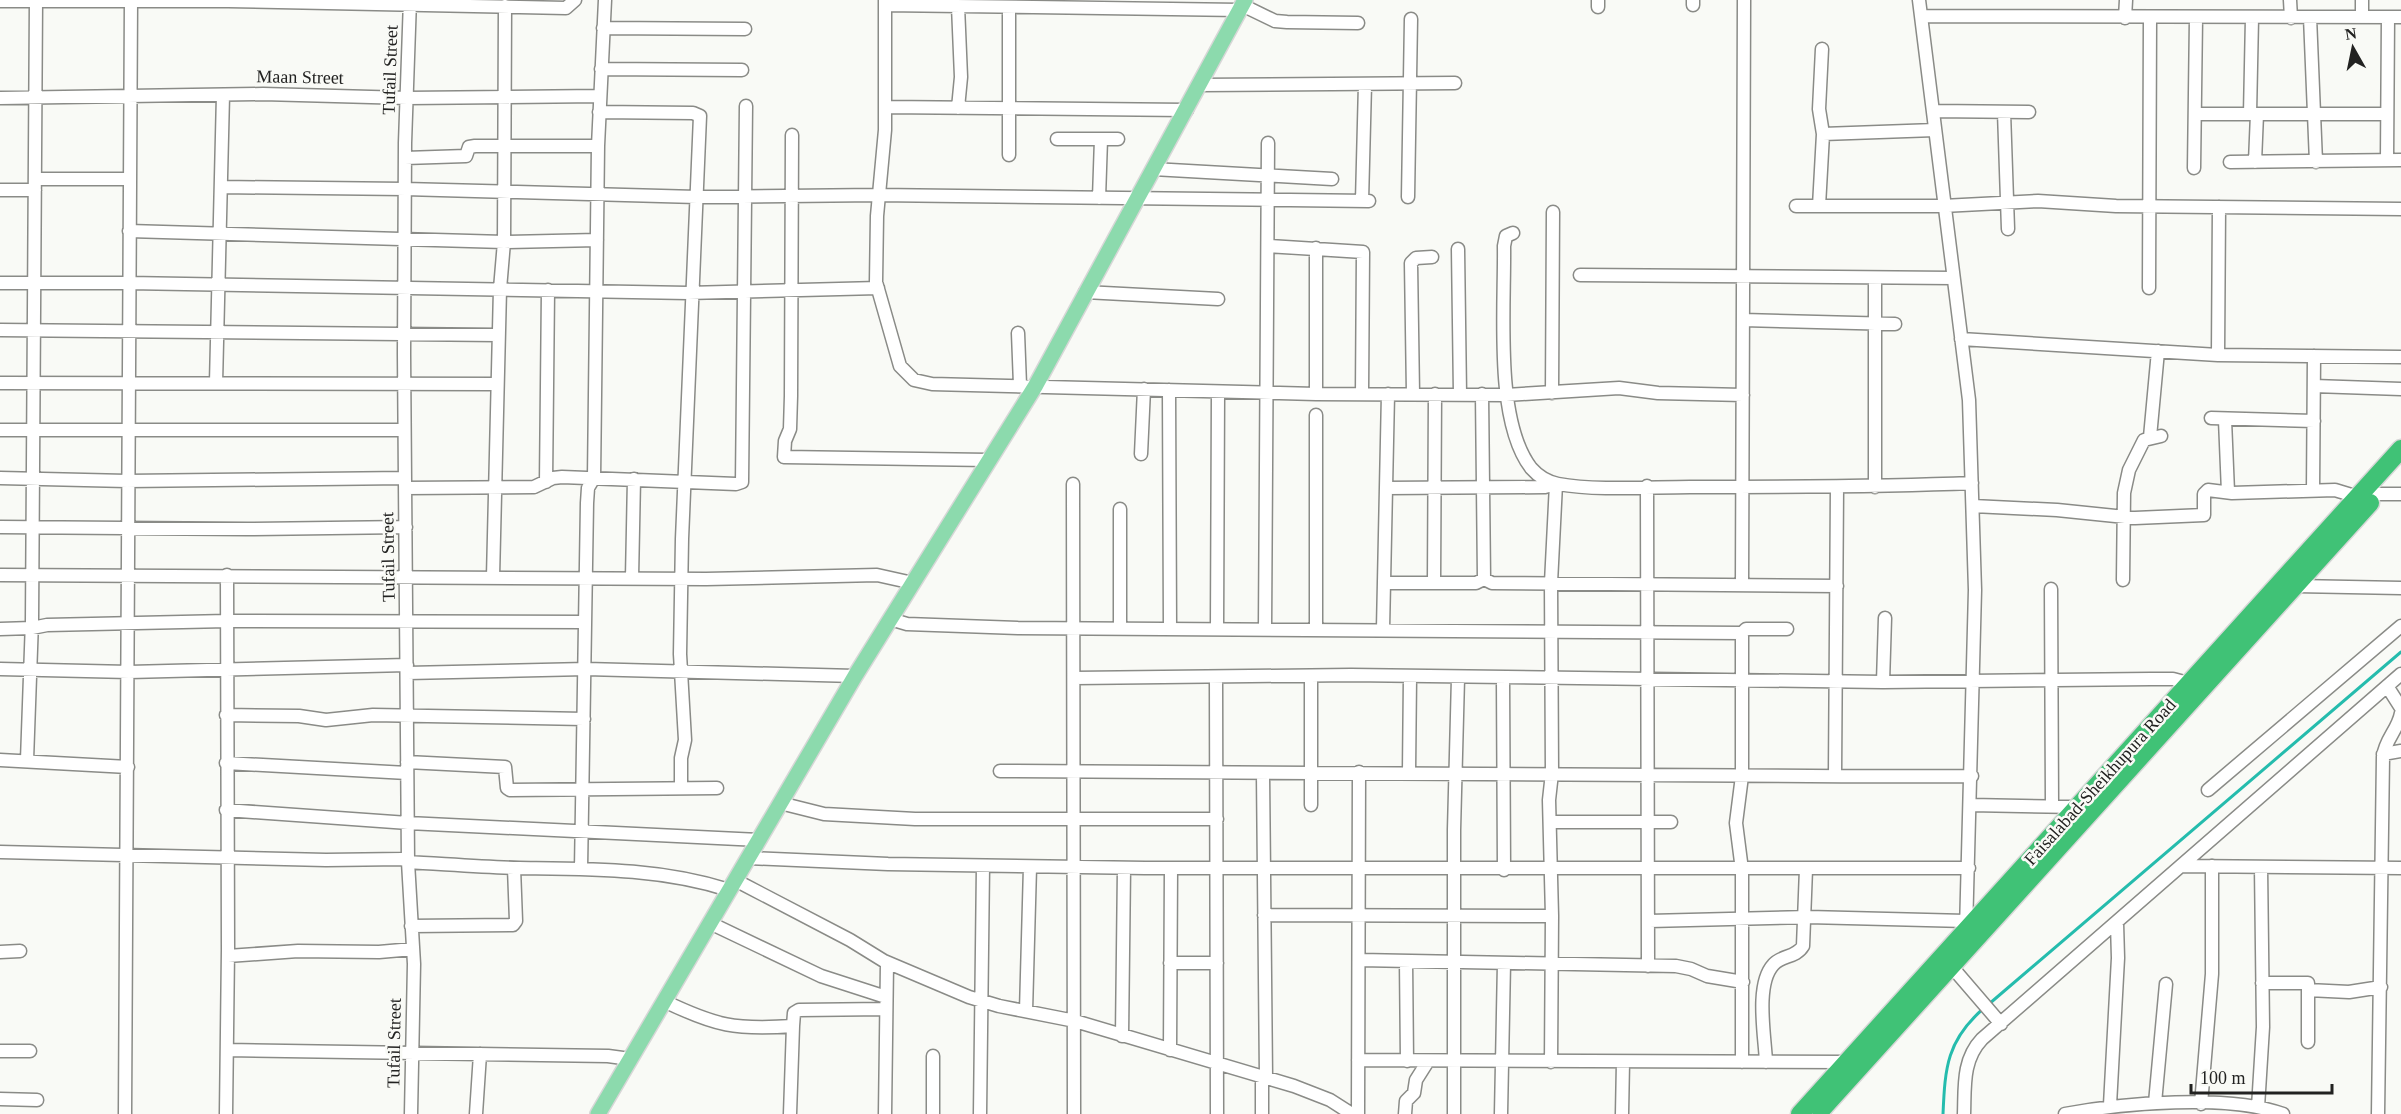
<svg xmlns="http://www.w3.org/2000/svg" width="2401" height="1114" font-family="Georgia,serif">
	<rect width="100%" height="100%" fill="#f9faf6"/>
	<g fill="none" stroke-linecap="round" stroke-linejoin="round">
		<!-- stream -->
		<path stroke="#25bcad" stroke-width="3" d="M 1989,1004 L 2401,652
			M 1943,1114 C 1945,1067 1947,1040 1984,1008"/>
		<!-- minor casing -->
		<g stroke="#8a8b87" stroke-width="15">
			<path id="minor" d="M 410,0 L 405,143 L 404,354 L 408,862 L 414,964 L 411,1114
				M 885,0 L 885,130 L 877,216 L 876,282 L 900,366 L 914,380 L 932,384 L 1316,394 L 1506,395 L 1619,388 L 1658,393 L 1743,395
				M 1919,0 L 1969,400 L 1975,590 L 1966,931
				M 2290,0 L 2291,18
				M 0,1 L 228,1 L 566,8 L 575,0
				M 885,5 L 1240,10
				M 1242,5 L 1275,21 L 1287,22 L 1358,23
				M 1693,5 L 1693,0
				M 1598,7 L 1598,0
				M 1922,16 L 2401,17
				M 2310,17 L 2316,162
				M 2362,17 L 2362,0
				M 2125,18 L 2126,0
				M 603,28 L 745,29
				M 601,69 L 742,70
				M 1200,85 L 1455,83
				M 0,98 L 263,94 L 407,98 L 600,96
				M 885,107 L 1187,110
				M 958,108 L 961,77 L 958,6
				M 1933,111 L 2029,112
				M 599,112 L 693,113 L 700,116 L 682,539 L 680,654 L 685,740 L 681,758 L 681,787
				M 2004,112 L 2008,229
				M 2195,114 L 2386,114
				M 2250,114 L 2252,18
				M 1823,134 L 1935,130
				M 792,135 L 791,396 L 790,429 L 785,441 L 784,457 L 989,460
				M 1057,139 L 1118,139
				M 1009,155 L 1009,7
				M 405,158 L 466,156 L 469,147 L 475,146 L 598,146
				M 2387,159 L 2388,17
				M 2230,162 L 2401,160
				M 2255,162 L 2257,114
				M 2194,168 L 2196,18
				M 1153,169 L 1332,179
				M 35,179 L 129,179
				M 221,187 L 405,189 L 697,197 L 878,195 L 1369,201
				M 0,190 L 35,190
				M 1408,197 L 1411,19
				M 1099,198 L 1101,139
				M 1362,201 L 1365,84
				M 1796,206 L 1943,206 L 2038,201 L 2116,206 L 2401,209
				M 1819,206 L 1823,134 L 1819,109 L 1822,49
				M 129,231 L 504,242 L 597,240
				M 1513,233 L 1506,236 L 1504,246 C 1505,307 1494,420 1531,468 C 1538,476 1548,482 1558,484 C 1597,491 1650,487 1690,487 C 1784,487 1878,487 1972,483
				M 1268,246 L 1363,252 L 1362,394
				M 1316,248 L 1316,394
				M 1458,249 L 1460,394
				M 1580,275 L 1953,278
				M 0,283 L 129,283 L 688,293 L 878,288
				M 2149,288 L 2150,18
				M 1085,292 L 1218,299
				M 1743,320 L 1895,324
				M 0,330 L 498,335
				M 1018,333 L 1020,385
				M 1961,339 L 2218,355 L 2401,357
				M 2218,355 L 2219,207
				M 0,383 L 497,384
				M 216,383 L 223,95
				M 2314,386 L 2401,389
				M 1169,390 L 1170,628
				M 1552,393 L 1553,212
				M 1413,394 L 1411,263 L 1416,258 L 1432,257
				M 1482,394 L 1484,579
				M 2211,418 L 2314,421
				M 2225,420 L 2228,492
				M 0,430 L 404,430
				M 2150,437 L 2158,351
				M 1141,454 L 1144,389
				M 0,478 L 127,481 L 405,478
				M 546,482 L 548,290
				M 1073,484 L 1074,1114
				M 1647,486 L 1648,966
				M 1875,487 L 1875,278
				M 405,488 L 534,487 L 553,478 L 562,477 L 736,484 L 742,482 L 746,106
				M 1386,488 L 1545,487 L 1556,484 L 1551,583 L 1552,773 L 1549,800 L 1552,916 L 1551,1062
				M 2313,491 L 2314,356
				M 2378,494 L 2401,494
				M 1973,506 L 2057,510 L 2135,518 L 2204,515 L 2204,494 L 2208,490 L 2232,493 L 2335,490 L 2358,497
				M 0,527 L 247,529 L 406,527
				M 0,575 L 706,579 L 877,575 L 913,583
				M 493,577 L 500,289 L 504,242 L 505,6
				M 632,578 L 634,479
				M 2123,580 L 2124,493 L 2129,470 L 2144,440 L 2161,436
				M 1384,583 L 1476,583 L 1484,579 L 1492,583 L 1837,586
				M 1434,583 L 1435,394
				M 1742,585 L 1744,0
				M 2296,586 L 2401,588
				M 2051,589 L 2052,806
				M 890,619 L 907,624 L 1018,628 L 1742,633
				M 1120,628 L 1120,509
				M 0,629 L 32,628 L 47,625 L 227,621 L 585,622
				M 1217,629 L 1218,392
				M 1265,629 L 1268,143
				M 1316,629 L 1316,415
				M 1383,629 L 1388,394
				M 0,669 L 129,672 L 407,665
				M 407,673 L 586,669 L 855,676
				M 1311,676 L 1311,805
				M 1075,678 L 1351,675 L 1883,682 L 2151,679 L 2173,679 L 2188,683
				M 1216,678 L 1217,1114
				M 1503,679 L 1504,870
				M 1883,682 L 1885,618
				M 2387,686 L 2401,708
				M 226,715 L 299,716 L 326,720 L 373,715 L 584,719
				M 2383,754 L 2401,751
				M 0,760 L 128,767
				M 27,760 L 32,621 L 36,0
				M 407,762 L 505,767 L 507,788 L 510,790 L 717,788
				M 226,763 L 407,773
				M 1000,771 C 1324,774 1648,777 1972,776
				M 1409,772 L 1410,677
				M 1263,774 L 1266,1078
				M 1835,776 L 1837,487
				M 2208,790 L 2401,626
				M 780,803 L 824,814 L 915,819 L 1217,819
				M 1971,805 L 2078,807
				M 226,810 L 408,823 L 759,840
				M 1550,822 L 1671,822
				M 0,852 L 326,860 L 402,859 L 408,862 C 445,864 482,867 519,868 C 590,869 660,868 729,890
				M 748,858 L 888,864 L 1145,868 L 1969,868
				M 2182,866 L 2401,868
				M 581,869 L 587,503 L 588,488 L 594,478 L 598,146 L 605,0
				M 735,880 L 850,940 L 884,961 L 969,997 L 999,1006 L 1075,1021 L 1294,1086 L 1330,1100 L 1352,1114
				M 1264,915 L 1552,916
				M 1649,921 L 1808,917 L 1966,921
				M 710,923 L 821,976 L 886,997
				M 411,926 L 513,925 L 516,921 L 514,868
				M 0,952 L 20,951
				M 228,956 L 298,951 L 379,952 L 413,949
				M 1360,960 L 1676,966 L 1691,969 L 1707,976 L 1743,982
				M 1946,960 L 2001,1024
				M 1406,961 L 1407,1061
				M 1170,963 L 1217,963
				M 2262,983 L 2308,983 L 2308,1042
				M 2308,990 L 2349,992 L 2381,987
				M 664,1001 C 716,1026 735,1030 793,1026 L 790,1114
				M 1026,1011 L 1030,867
				M 793,1026 L 794,1013 L 799,1010 L 885,1009
				M 1122,1036 L 1124,868
				M 227,1050 L 608,1056 L 630,1059
				M 1170,1050 L 1171,868
				M 0,1051 L 30,1051
				M 1358,1060 L 1846,1062
				M 1742,1062 L 1742,870 L 1736,823 L 1742,776 L 1742,633 L 1746,629 L 1787,629
				M 1766,1062 C 1765,1037 1755,985 1773,965 C 1781,955 1796,958 1803,946 L 1806,869
				M 0,1099 L 37,1100
				M 2155,1103 L 2166,984
				M 2201,1104 L 2212,974 L 2212,866
				M 2110,1105 L 2118,958 L 2117,923
				M 2258,1107 L 2263,1027 L 2261,867
				M 125,1114 L 131,0
				M 226,1114 L 228,950 L 227,575
				M 476,1114 L 480,1054
				M 885,1114 L 887,963
				M 933,1114 L 933,1056
				M 980,1114 L 983,866
				M 1262,1114 L 1262,1077
				M 1358,1114 L 1359,772
				M 1405,1114 L 1406,1101 L 1414,1093 L 1416,1080 L 1428,1061
				M 1454,1114 L 1454,830 L 1458,678
				M 1501,1114 L 1504,963
				M 1622,1114 L 1623,1062
				M 1964,1114 C 1965,1087 1962,1060 1982,1039 L 2401,674
				M 2065,1114 C 2122,1103 2229,1094 2283,1114
				M 2378,1114 L 2383,757 C 2385,739 2398,730 2401,713"/>
		</g>
		<!-- major casing -->
		<g stroke="#d7d7d7" stroke-width="18">
			<path id="major" d="M 598,1114 L 855,676 L 1036,385 L 1245,0"/>
		</g>
		<!-- highway casing -->
		<g stroke="#d7d7d7" stroke-width="21">
			<path id="highway" d="M 1821,1110 L 2370,503
				M 1800,1114 L 2401,449"/>
		</g>
		<!-- minor -->
		<use href="#minor" stroke="#fff" stroke-width="12"/>
		<!-- major -->
		<use href="#major" stroke="#8cdaad" stroke-width="15"/>
		<!-- highway -->
		<use href="#highway" stroke="#40c276" stroke-width="18"/>
	</g>
	<g text-anchor="middle" dominant-baseline="central" stroke-width="5" stroke-linejoin="round" paint-order="stroke">
		<!-- street labels -->
		<g font-size="18" fill="#222221" stroke="#f9faf6">
			<text transform="translate(390 70) rotate(-88)">Tufail Street</text>
			<text transform="translate(300 77) rotate(1)">Maan Street</text>
			<text transform="translate(388 557) rotate(-91)">Tufail Street</text>
			<text transform="translate(2100 782) rotate(-48)">Faisalabad-Sheikhupura Road</text>
			<text transform="translate(394 1043) rotate(-89)">Tufail Street</text>
		</g>
	</g>
	<!-- north arrow -->
	<g transform="translate(2353 48) rotate(351)" stroke="#f9faf6" stroke-width="4.5" paint-order="stroke">
	<path d="M0-4.5L10 22L0 15L-10 22Z" fill="#222221"/>
	<text y="-9" font-size="16" font-weight="bold" text-anchor="middle" fill="#222221">N</text>
	</g>
	<!-- scale -->
	<path d="M2191 1084v9h141v-9" fill="none" stroke="#222221" stroke-width="3"/>
	<text x="2200" y="1084" font-size="18" fill="#222221" stroke="#f9faf6" stroke-width="4.5" paint-order="stroke">100 m</text>
</svg>
